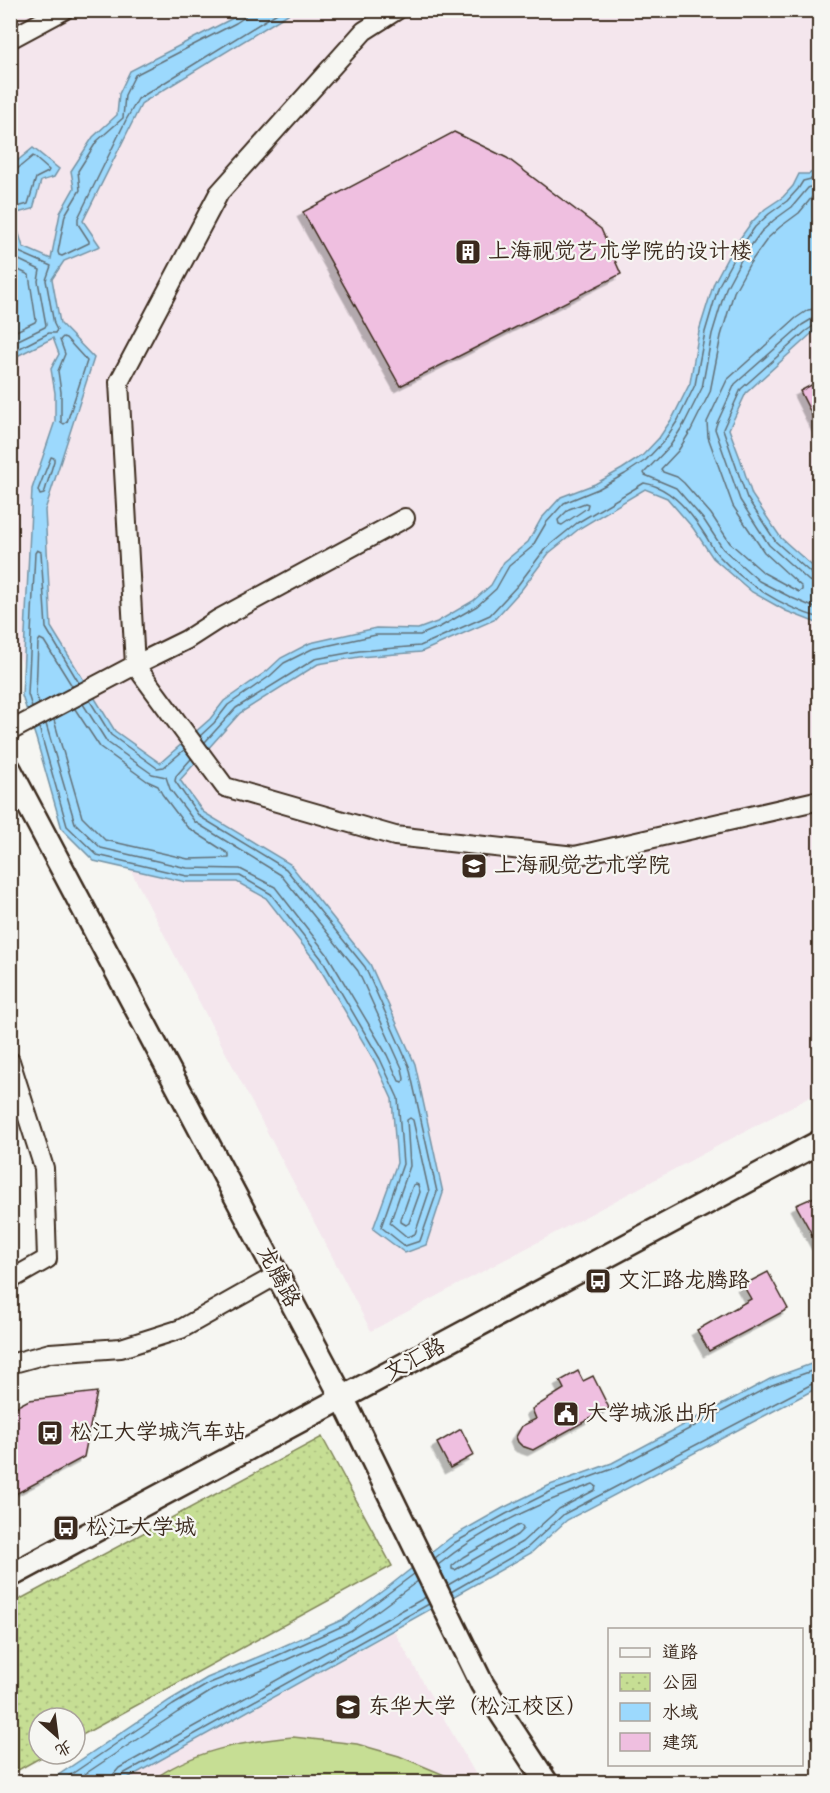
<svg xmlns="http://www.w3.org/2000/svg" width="830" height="1793" font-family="Mynerve,'LXGW WenKai TC',sans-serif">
	<defs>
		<pattern id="park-dots" width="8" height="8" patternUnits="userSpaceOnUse" patternTransform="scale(1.5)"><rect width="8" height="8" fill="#c6de94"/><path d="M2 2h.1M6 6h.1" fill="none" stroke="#abbf7f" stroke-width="1.8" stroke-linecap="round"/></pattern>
		<filter id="shadow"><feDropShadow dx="-5.5" dy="5.5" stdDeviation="0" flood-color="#0004"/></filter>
	</defs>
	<rect width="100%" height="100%" fill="#f6f6f2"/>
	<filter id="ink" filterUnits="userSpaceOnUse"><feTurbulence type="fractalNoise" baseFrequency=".0167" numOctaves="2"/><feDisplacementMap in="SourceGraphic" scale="12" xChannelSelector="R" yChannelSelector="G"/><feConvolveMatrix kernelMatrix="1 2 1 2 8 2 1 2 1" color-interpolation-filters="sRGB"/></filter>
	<g filter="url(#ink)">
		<!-- built -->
		<path fill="#f4e6ed" d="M 11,11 L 819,11 L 819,1092 L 371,1331 L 11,641 Z
			M 394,1631 L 480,1782 L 121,1782 Z"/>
		<!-- grass -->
		<path fill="#c6de94" stroke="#808459" stroke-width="1.5" d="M 293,1737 L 357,1744 L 399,1756 L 461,1782 L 150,1782 C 192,1750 242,1742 293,1737 Z"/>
		<!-- park -->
		<path fill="url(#park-dots)" stroke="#808459" stroke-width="1.5" d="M 322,1437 L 392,1566 L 75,1739 L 75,1718 L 39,1718 L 39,1754 L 47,1754 L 11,1774 L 11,1604 Z"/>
		<!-- water -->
		<path fill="#9cd9fd" stroke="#7593a4" stroke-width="1.5" d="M 243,11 L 293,11 L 142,103 L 83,221 L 100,246 L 64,261 L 52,279 L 60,323 L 94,358 L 45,510 L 51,627 L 115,731 L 160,763 L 210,719 L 224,701 L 267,671 L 281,658 L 310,643 L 376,628 L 418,629 L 437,622 L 473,601 L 491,585 L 504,562 L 528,542 L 541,519 L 561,497 L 595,484 L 622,469 L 642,456 L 659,438 L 673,417 L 690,383 L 699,331 L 714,283 L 731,251 L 751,223 L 765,209 L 783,197 L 793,186 L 799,174 L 809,174 L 819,168 L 819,329 L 810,335 L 746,393 L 729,429 L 740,458 L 752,495 L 781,538 L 819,572 L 819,624 L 786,611 L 752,592 L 713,558 L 693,528 L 667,498 L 645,489 L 580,528 L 549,553 L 522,589 L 494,620 L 421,652 L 359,657 L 318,664 L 240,713 L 180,780 L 203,812 L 290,864 L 370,964 L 415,1064 L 443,1193 L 426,1245 L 405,1253 L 373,1229 L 397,1163 L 392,1099 L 375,1062 L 316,962 L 266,898 L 237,882 L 186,882 L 94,861 L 62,829 L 36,738 L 22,696 L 32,489 L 55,421 L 55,393 L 51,369 L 59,354 L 53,338 L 11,359 L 11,166 L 33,148 L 59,169 L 54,177 L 41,181 L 33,209 L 13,214 L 23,247 L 51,259 L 60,213 L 74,188 L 71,171 L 93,137 L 117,115 L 119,94 L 130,71 L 233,18 Z
			M 819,1361 L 819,1387 L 567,1520 L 531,1553 L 121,1782 L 48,1782 L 170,1700 L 207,1678 L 270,1652 L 344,1619 L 388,1587 L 450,1538 L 503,1508 L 550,1485 L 612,1463 L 770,1379 Z"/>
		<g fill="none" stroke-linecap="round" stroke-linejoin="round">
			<!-- shore -->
			<path stroke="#627077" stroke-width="1.5" d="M 246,10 L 245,17 L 236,23 L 135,75 L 125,95 L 123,118 L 97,141 L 78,171 L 80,190 L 65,215 L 58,252 L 59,255 L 62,256 L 89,243 L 89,241 L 78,224 L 78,218 L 126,120 L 138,99 L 282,10
				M 10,171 L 16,170 L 33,156 L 49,170 L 48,172 L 36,178 L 28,204 L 10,209
				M 820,183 L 808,188 L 792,207 L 774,220 L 761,232 L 742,258 L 726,288 L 712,334 L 702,388 L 684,424 L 670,446 L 644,473 L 645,475 L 676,488 L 704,520 L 723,549 L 759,581 L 792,598 L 820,610
				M 820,194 L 813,196 L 799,213 L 780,227 L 768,238 L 750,263 L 734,292 L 721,336 L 710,392 L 691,430 L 678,451 L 661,469 L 663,472 L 677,477 L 684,483 L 711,514 L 730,543 L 764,573 L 799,592 L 802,590 L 802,587 L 764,552 L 733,506 L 708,437 L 707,422 L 727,380 L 796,318 L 808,310 L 820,308
				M 10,226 L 19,252 L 51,266 L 46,280 L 54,324 L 57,330 L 55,333 L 49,333 L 10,353
				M 10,252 L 17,259 L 40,270 L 38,281 L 46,325 L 45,327 L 10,344
				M 10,266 L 29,275 L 36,320 L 35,322 L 10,334
				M 820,317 L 812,319 L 802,325 L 735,384 L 717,423 L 715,429 L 740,500 L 769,545 L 809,581 L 820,584
				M 820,325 L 815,325 L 806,331 L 741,389 L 723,429 L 747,498 L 776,542 L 813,575 L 820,576
				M 63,337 L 66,338 L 87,361 L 67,422 L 64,424 L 61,422 L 61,392 L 58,371 L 65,354 L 60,340 Z
				M 51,457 L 54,458 L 54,461 L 44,494 L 40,495 L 38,490 Z
				M 585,503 L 588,504 L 587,508 L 562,525 L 559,524 L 558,520 L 569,509 Z
				M 90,701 L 111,735 L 157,768 L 164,767 L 184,750
				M 39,704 L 36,694 L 38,642 L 40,639 L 44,641 L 72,686
				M 32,707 L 28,694 L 35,553 L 37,550 L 41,552 L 46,628 L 79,683
				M 54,720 L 82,817 L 105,840 L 188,859 L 229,858 L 229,854 L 187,827 L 162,794 L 158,786 L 147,781 L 100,747 L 75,709
				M 46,724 L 75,823 L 101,848 L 187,868 L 240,869 L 275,887 L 327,954 L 387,1055 L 399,1081 L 403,1082 L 404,1079 L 402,1068 L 358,971 L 281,875 L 195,822 L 170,789 L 166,777 L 152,774 L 107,742 L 83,704
				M 39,727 L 67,826 L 97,855 L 187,876 L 240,876 L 271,894 L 321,958 L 380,1059 L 398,1098 L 403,1164 L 381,1227 L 405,1246 L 420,1241 L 437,1192 L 409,1066 L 365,967 L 286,869 L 199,816 L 175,781 L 176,776 L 191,759
				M 200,736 L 214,723 L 228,705 L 270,676 L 284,663 L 312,649 L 376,635 L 420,635 L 440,627 L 477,606 L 496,589 L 509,566 L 532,547 L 546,523 L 564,503 L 598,489 L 625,474 L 646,460 L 664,441 L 678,420 L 695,385 L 705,332 L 719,285 L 736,254 L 755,227 L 769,214 L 787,201 L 798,189 L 803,181 L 811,179 L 820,175
				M 205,742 L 236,708 L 315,659 L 359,651 L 420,646 L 490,615 L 518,585 L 545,549 L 577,523 L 644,483 C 670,487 689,510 703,532 C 708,539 712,548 718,555 C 744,583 782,607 820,618
				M 410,1118 L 413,1120 L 429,1192 L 415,1234 L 407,1237 L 390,1223 L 410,1166 L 407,1120 Z
				M 416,1184 L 418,1185 L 420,1192 L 409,1223 L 406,1225 L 401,1222 L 401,1219 L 413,1185 Z
				M 519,1525 L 522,1526 L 523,1529 L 517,1535 L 455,1570 L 452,1569 L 452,1566 L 463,1557 Z
				M 435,1558 L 454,1543 L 506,1514 L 552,1491 L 615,1468 L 772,1385 L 820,1368
				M 438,1565 C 483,1529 538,1503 593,1484 L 596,1486 L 595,1490 L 559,1509 L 522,1542 L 448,1585
				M 451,1592 L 527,1548 L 564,1514 L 814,1383 L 820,1382
				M 60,1782 L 173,1705 L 210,1683 L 272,1658 L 347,1624 L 414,1574
				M 73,1782 L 178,1712 L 213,1690 L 275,1665 L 350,1631 L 418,1581
				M 112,1782 L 113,1775 L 119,1768 L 426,1597
				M 119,1782 L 120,1778 L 123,1774 L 429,1604"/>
		</g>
		<!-- building -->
		<path fill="#efbfe0" stroke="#3b2a1e" stroke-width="1.5" filter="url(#shadow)" d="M 454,132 L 507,158 L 601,229 L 621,274 L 400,386 L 303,212 Z
			M 819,381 L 819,429 L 800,391 Z
			M 819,1195 L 819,1247 L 796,1205 Z
			M 768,1272 L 788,1309 L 709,1351 L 697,1330 L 751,1299 L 743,1285 Z
			M 578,1371 L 583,1381 L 593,1376 L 609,1408 L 533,1450 L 522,1446 L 518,1442 L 516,1437 L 522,1426 L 536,1419 L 532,1409 L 564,1389 L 560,1381 Z
			M 97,1392 L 84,1457 L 10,1497 L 10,1410 L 29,1400 Z
			M 461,1429 L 474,1455 L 450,1468 L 437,1443 Z"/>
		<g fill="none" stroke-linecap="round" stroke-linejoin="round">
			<!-- minor casing -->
			<g stroke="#3b2a1e" stroke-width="22">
				<path id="minor" d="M 397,10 L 364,31 L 219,193 L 119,382 L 135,665 L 225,787 L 395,836 L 575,856 L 820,800
					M 10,39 L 64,10
					M 10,731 L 135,665 L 186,640 L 217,620 L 405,518
					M 10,1061 L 44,1168 L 47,1259 L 10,1280
					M 10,1364 L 50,1353 L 121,1348 L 181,1329 L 277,1275"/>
			</g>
			<!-- major casing -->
			<g stroke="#3b2a1e" stroke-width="27">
				<path id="major" d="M 10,770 L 343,1399 L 482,1684 L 546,1782
					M 10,1576 L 820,1142"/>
			</g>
			<!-- minor -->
			<use href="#minor" stroke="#f6f6f2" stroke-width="18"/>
			<!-- major -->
			<use href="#major" stroke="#f6f6f2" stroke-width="22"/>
		</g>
	</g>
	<!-- icons -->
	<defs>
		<g id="building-square" transform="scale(1.35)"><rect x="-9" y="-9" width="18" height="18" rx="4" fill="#3b2a1e" stroke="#f6f6f2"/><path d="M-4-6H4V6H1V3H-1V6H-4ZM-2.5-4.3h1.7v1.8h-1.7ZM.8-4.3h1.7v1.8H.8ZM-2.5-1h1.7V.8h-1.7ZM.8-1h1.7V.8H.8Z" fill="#fff"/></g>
		<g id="university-square" transform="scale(1.35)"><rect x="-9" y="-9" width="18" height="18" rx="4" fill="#3b2a1e" stroke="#f6f6f2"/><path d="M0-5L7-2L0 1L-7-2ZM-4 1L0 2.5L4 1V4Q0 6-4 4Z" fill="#fff"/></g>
		<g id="bus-square" transform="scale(1.35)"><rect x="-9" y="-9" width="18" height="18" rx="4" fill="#3b2a1e" stroke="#f6f6f2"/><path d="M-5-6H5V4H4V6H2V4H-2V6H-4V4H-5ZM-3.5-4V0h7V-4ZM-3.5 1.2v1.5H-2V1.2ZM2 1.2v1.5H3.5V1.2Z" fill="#fff"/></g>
		<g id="civic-square" transform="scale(1.35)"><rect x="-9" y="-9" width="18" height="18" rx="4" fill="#3b2a1e" stroke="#f6f6f2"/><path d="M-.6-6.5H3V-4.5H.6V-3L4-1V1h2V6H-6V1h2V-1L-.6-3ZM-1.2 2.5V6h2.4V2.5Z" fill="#fff"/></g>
	</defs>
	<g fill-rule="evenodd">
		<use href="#building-square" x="468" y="252"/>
		<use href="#university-square" x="474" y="866"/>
		<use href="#bus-square" x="598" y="1281"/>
		<use href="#civic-square" x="566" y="1414"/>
		<use href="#bus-square" x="50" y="1433"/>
		<use href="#bus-square" x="66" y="1528"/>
		<use href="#university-square" x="348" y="1707"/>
	</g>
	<g text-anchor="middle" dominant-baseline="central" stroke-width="4.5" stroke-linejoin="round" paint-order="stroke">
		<!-- poi labels -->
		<g font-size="22" fill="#3b2a1e" stroke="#f6f6f2" text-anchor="start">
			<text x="488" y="252">上海视觉艺术学院的设计楼</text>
			<text x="494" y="866">上海视觉艺术学院</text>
			<text x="618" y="1281">文汇路龙腾路</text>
			<text x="586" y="1414">大学城派出所</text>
			<text x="70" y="1433">松江大学城汽车站</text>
			<text x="86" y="1528">松江大学城</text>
			<text x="368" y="1707">东华大学（松江校区）</text>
		</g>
		<!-- street labels -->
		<g font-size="22" fill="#3b2a1e" stroke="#f6f6f2">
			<text transform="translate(278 1277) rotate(62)">龙腾路</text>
			<text transform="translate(415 1360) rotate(-28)">文汇路</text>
		</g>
	</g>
	<!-- margin -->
	<rect width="830" height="1793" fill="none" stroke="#f6f6f2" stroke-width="36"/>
	<rect x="18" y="18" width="794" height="1757" fill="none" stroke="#3b2a1e" stroke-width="2" filter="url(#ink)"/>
	<!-- legend -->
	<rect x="608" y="1628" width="195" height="138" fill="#f6f6f2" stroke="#aba49d" stroke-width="1.5"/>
	<rect x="620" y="1648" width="30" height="9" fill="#f6f6f2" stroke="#aba49d" stroke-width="1.5"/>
	<text x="662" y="1658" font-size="18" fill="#3b2a1e">道路</text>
	<rect x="620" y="1673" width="30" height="18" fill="url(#park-dots)" stroke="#aba49d" stroke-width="1.5"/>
	<text x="662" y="1688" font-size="18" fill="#3b2a1e">公园</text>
	<rect x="620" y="1703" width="30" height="18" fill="#9cd9fd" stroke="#aba49d" stroke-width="1.5"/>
	<text x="662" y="1718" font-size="18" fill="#3b2a1e">水域</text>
	<rect x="620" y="1733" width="30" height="18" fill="#efbfe0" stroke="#aba49d" stroke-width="1.5"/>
	<text x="662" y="1748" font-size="18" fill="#3b2a1e">建筑</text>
	<!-- north arrow -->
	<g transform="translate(57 1736) rotate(152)"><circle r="28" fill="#f6f6f2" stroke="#aba49d" stroke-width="1.5"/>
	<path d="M0-4.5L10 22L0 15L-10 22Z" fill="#3b2a1e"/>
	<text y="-9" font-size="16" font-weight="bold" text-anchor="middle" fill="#3b2a1e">北</text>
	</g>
</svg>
